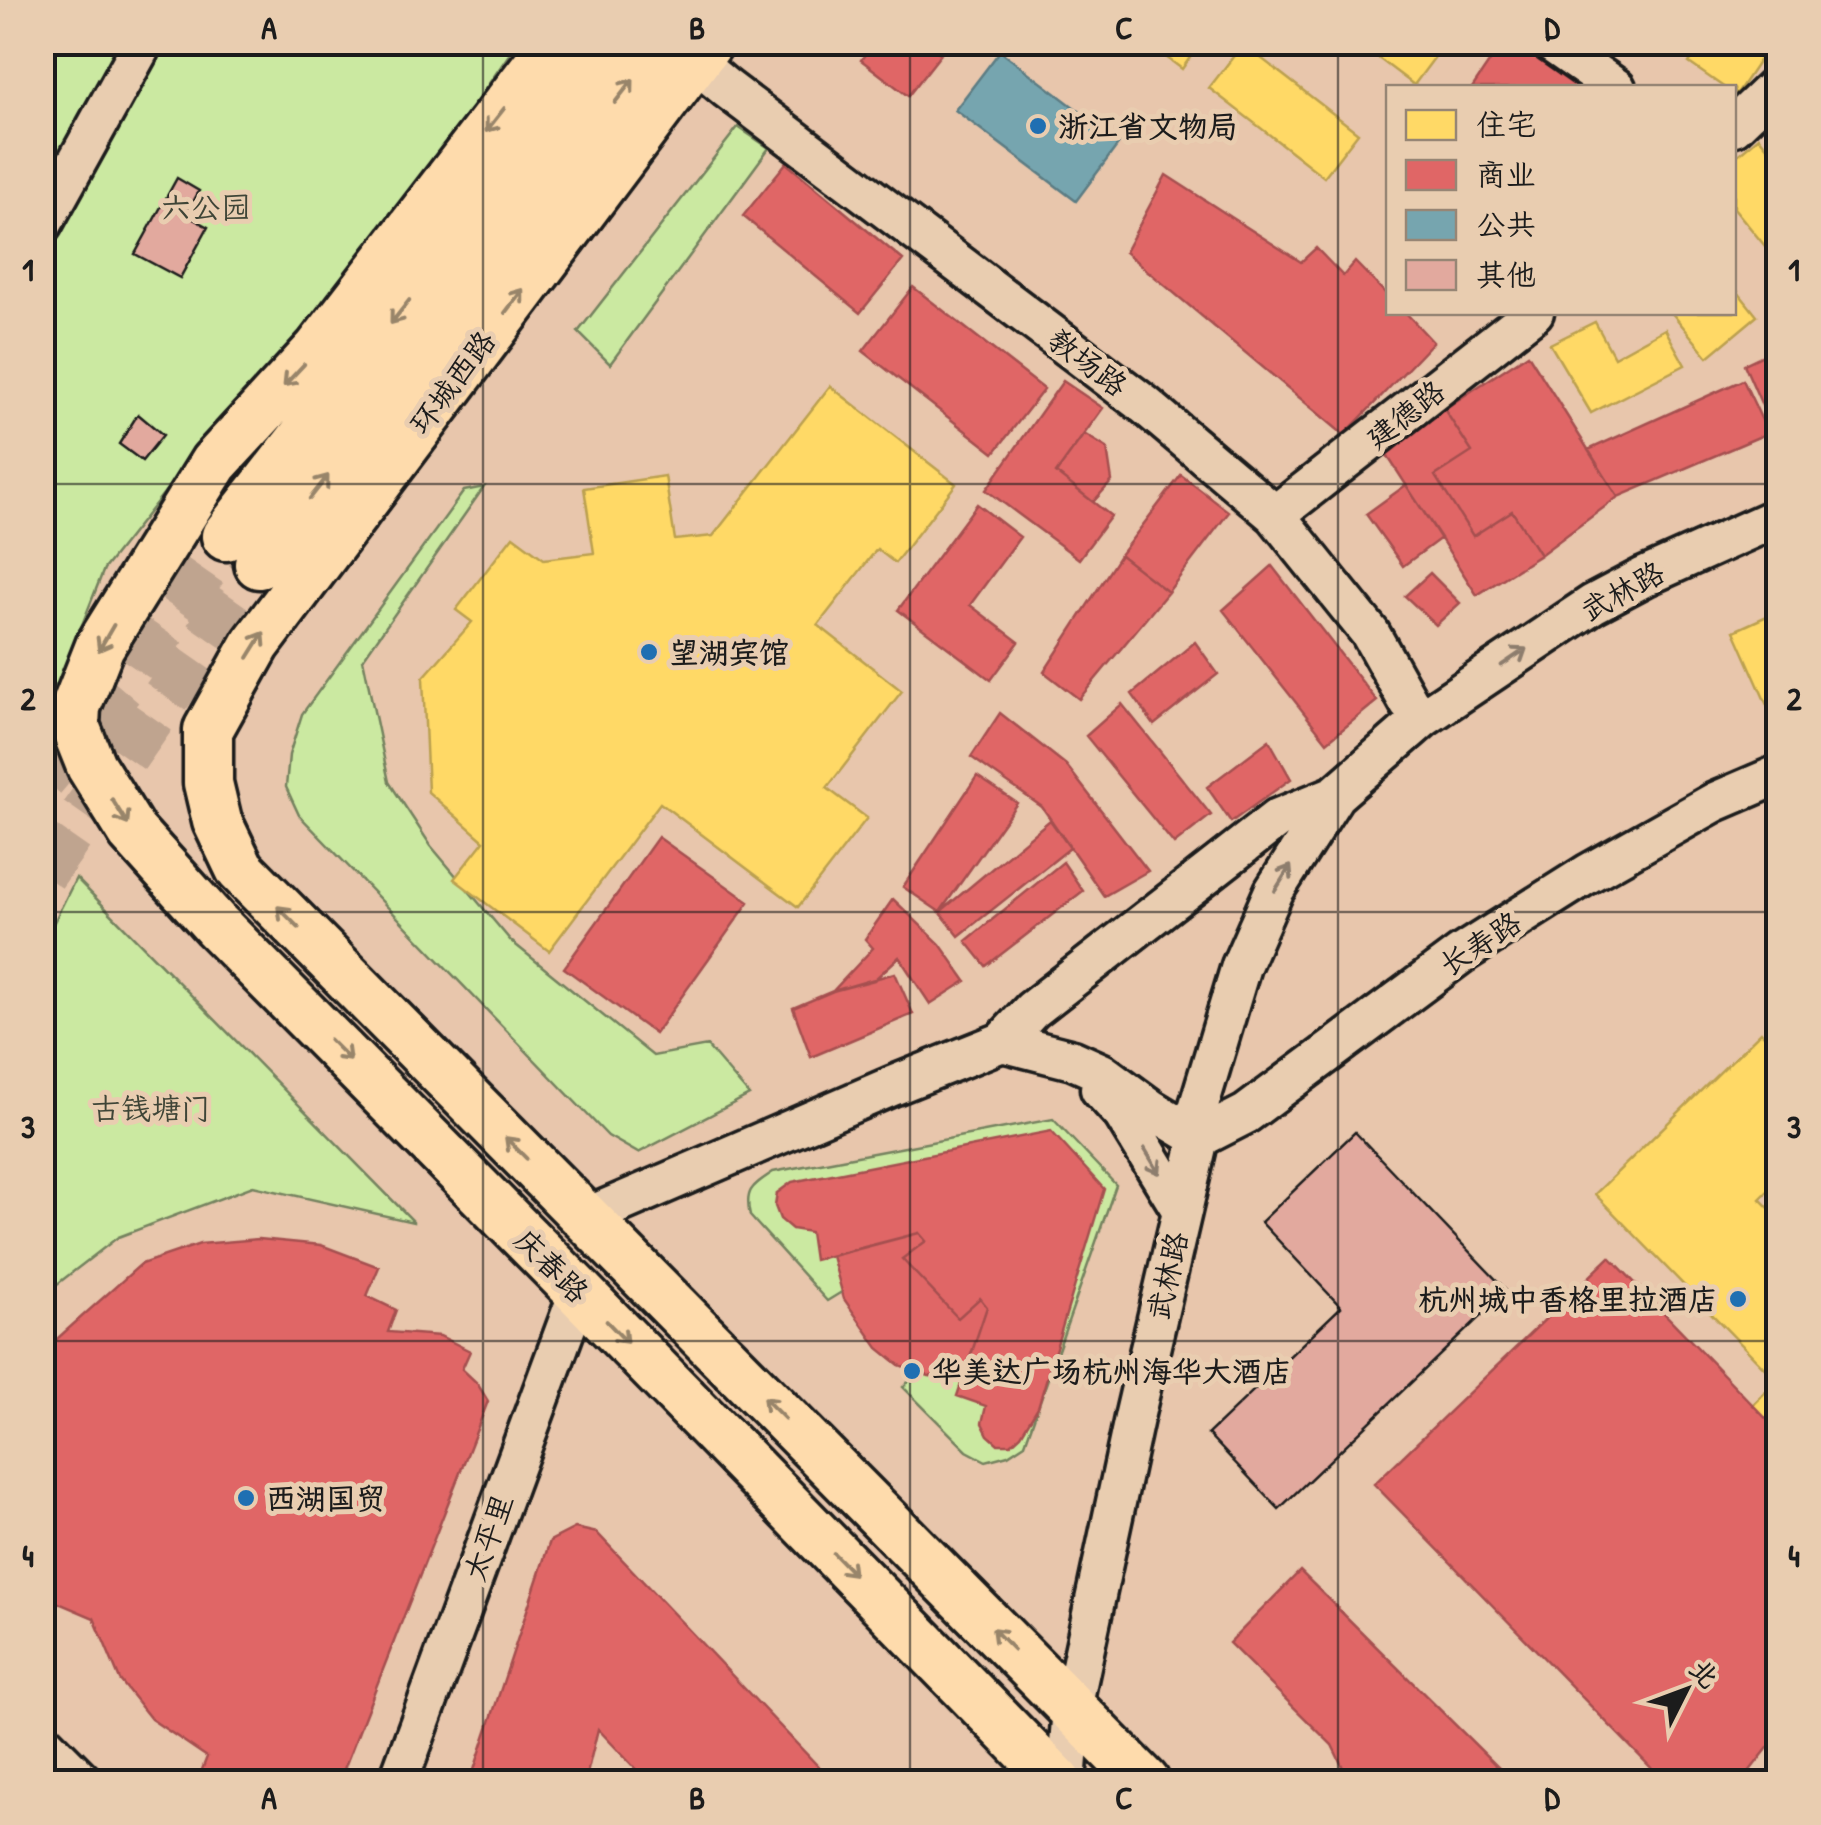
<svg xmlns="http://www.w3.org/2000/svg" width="1821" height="1825" font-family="'Patrick Hand','LXGW WenKai TC',sans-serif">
	<rect width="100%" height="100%" fill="#e8c6ac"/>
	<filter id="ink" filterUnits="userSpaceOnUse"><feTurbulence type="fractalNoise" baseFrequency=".01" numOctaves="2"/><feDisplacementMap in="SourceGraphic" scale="20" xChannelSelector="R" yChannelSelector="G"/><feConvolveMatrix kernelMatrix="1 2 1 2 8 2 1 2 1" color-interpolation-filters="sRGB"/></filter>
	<g filter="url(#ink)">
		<!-- green -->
		<path fill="#cbe9a1" stroke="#74825e" stroke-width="2.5" d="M 42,43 L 517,43 L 334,308 L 197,451 L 104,569 L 45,719 L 54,806 L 43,845 Z
			M 738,127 L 769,148 L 610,364 L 578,332 Z
			M 484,487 L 363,659 L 389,782 L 431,846 L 511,941 L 653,1056 L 707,1046 L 749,1095 L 638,1153 L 608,1136 L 299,815 L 286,787 L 289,755 L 302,714 L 464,491 Z
			M 76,878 L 413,1221 L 413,1222 L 253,1186 L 118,1237 L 43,1295 L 43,944 Z
			M 1053,1119 L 1116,1185 L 1025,1444 L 1008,1455 L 986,1461 L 967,1451 L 903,1387 L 931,1359 L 858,1282 L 827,1301 L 750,1216 C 744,1190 752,1186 773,1172 Z"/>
		<!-- homes -->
		<path fill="#ffd966" stroke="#bba050" stroke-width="2.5" d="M 1146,42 L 1201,42 L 1182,69 Z
			M 1357,42 L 1446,42 L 1414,85 Z
			M 1685,42 L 1770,42 L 1771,43 L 1736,95 L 1734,88 L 1725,88 L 1689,63 L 1697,51 Z
			M 1243,44 L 1358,133 L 1324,177 L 1209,88 Z
			M 1759,137 L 1778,160 L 1778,262 L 1734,208 L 1734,158 Z
			M 1734,287 L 1757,316 L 1708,357 L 1671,312 L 1734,312 Z
			M 1595,322 L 1614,357 L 1665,329 L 1685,365 L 1591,413 L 1550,344 Z
			M 830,386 L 956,484 L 895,563 L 877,549 L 818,625 L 902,691 L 827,788 L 867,818 L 798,907 L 660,803 L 549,951 L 454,879 L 484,841 L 428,792 L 423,678 L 472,622 L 456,610 L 513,536 L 544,559 L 594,553 L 584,488 L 665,476 L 675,540 L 713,536 Z
			M 1778,611 L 1778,730 L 1734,631 Z
			M 1761,1032 L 1778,1050 L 1778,1181 L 1760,1199 L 1778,1217 L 1778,1507 L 1714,1442 L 1777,1381 L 1595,1194 Z"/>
		<!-- shops -->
		<path fill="#e06666" stroke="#a55050" stroke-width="2.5" d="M 874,42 L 926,42 L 941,54 L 908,96 L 861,60 Z
			M 1503,42 L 1513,42 L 1578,88 L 1472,88 Z
			M 786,163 L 903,260 L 860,313 L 743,216 Z
			M 1166,175 L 1301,262 L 1316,248 L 1343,276 L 1355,262 L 1388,296 L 1388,312 L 1405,312 L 1433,342 L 1344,435 L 1125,252 Z
			M 913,287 L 1044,389 L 994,453 L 863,351 Z
			M 1778,348 L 1778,442 L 1744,364 Z
			M 1528,354 L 1618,497 L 1540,555 L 1512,511 L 1473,536 L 1435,476 L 1472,452 L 1444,409 Z
			M 1743,380 L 1768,433 L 1618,497 L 1588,450 Z
			M 1063,381 L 1103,408 L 1056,473 L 1111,516 L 1079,559 L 986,490 Z
			M 1444,409 L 1472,452 L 1435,476 L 1473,536 L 1512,511 L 1540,555 L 1477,595 L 1383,449 Z
			M 1084,434 L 1107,448 L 1112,481 L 1093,502 L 1056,473 Z
			M 1181,475 L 1229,512 L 1168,592 L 1120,555 Z
			M 1406,485 L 1441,538 L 1403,566 L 1366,514 Z
			M 977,504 L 1020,537 L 970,605 L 1019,642 L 991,680 L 898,610 Z
			M 1120,555 L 1168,592 L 1079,699 L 1044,672 Z
			M 1272,566 L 1377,701 L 1327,742 L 1223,610 Z
			M 1430,573 L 1460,603 L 1436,625 L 1405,596 Z
			M 1195,642 L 1218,674 L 1154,725 L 1132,694 Z
			M 1122,704 L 1211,815 L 1174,844 L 1086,736 Z
			M 1000,713 L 1066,765 L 1148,871 L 1104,896 L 1042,807 L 971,757 Z
			M 1269,740 L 1291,779 L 1231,822 L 1207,787 Z
			M 977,776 L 1017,803 L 940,912 L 903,887 Z
			M 1050,820 L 1070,848 L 959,936 L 940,912 Z
			M 658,837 L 749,902 L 655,1034 L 564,968 Z
			M 1063,862 L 1083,891 L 986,966 L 966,941 Z
			M 893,899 L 940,944 L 966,981 L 930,1004 L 899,957 L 874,980 L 833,991 L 873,948 L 865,939 Z
			M 895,973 L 913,1014 L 811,1057 L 793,1008 L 833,991 Z
			M 1051,1131 L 1104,1189 L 1038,1407 L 1021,1435 L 1011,1444 L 998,1444 L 988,1435 L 982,1423 L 986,1406 L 957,1396 L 987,1307 L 980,1298 L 958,1318 L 902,1259 L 926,1241 L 919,1233 L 814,1260 L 810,1232 L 792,1229 L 780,1219 L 775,1206 L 777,1193 L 792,1182 Z
			M 919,1233 L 926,1241 L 902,1259 L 958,1318 L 980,1298 L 987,1307 L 963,1379 L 929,1376 L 899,1365 L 878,1348 L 844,1299 L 832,1256 Z
			M 259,1239 L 321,1245 L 379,1267 L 367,1296 L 396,1310 L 388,1332 L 440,1336 L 470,1351 L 462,1369 L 477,1383 L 488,1401 L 339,1782 L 208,1782 L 200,1775 L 207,1757 L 151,1719 L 120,1680 L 94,1618 L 42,1596 L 42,1361 L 50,1345 L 141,1264 L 200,1244 Z
			M 1610,1257 L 1778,1431 L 1778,1735 L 1741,1782 L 1665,1782 L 1374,1484 Z
			M 575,1528 L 597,1533 L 833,1782 L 648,1782 L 598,1729 L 585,1782 L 470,1782 L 550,1541 Z
			M 1300,1571 L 1513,1782 L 1350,1782 L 1332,1745 L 1229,1643 Z"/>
		<!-- public -->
		<path fill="#76a5af" stroke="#5b7c83" stroke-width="2.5" d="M 1000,51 L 1120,142 L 1076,201 L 955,110 Z"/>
		<!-- building -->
		<path fill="#e2a99e" stroke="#1c1c1c" stroke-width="2.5" d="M 177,178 L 199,191 L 186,215 L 208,227 L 180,278 L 135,254 Z
			M 138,414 L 163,435 L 142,461 L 119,444 Z
			M 1355,1132 L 1507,1291 L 1279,1509 L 1208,1434 L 1341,1307 L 1261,1222 Z"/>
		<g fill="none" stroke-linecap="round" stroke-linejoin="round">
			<!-- major-tunnel -->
			<path stroke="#bfa48f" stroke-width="48" stroke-dasharray="48 24" stroke-linecap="butt" d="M 42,778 L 133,672 L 226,536
				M 42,874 L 259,564"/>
			<!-- minor casing -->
			<g stroke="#1c1c1c" stroke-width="45">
				<path id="minor" d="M 1550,42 L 1616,88
					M 695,62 L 726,88 L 1145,405 L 1275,515 L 1370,633 L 1409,703 L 1423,718
					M 1734,126 L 1778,84
					M 42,225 L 139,50
					M 1275,515 L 1534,312
					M 1002,1042 L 1073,1060 L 1102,1073 L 1151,1109 L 1199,1138
					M 1100,1089 L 1123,1114 L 1182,1211
					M 1199,1138 L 1246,1114 L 1461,954 L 1589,873 L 1715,802 L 1778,775
					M 585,1218 L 892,1086 L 1002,1042 L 1032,1010 L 1278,818 L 1335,795
					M 42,1741 L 83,1782
					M 398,1782 L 579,1292
					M 1066,1782 L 1072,1708 L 1134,1418 L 1199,1138 L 1197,1112 L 1241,966 L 1274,891 L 1335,795 L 1423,718 L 1593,604 L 1644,577 L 1778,517"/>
			</g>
			<!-- major casing -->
			<g stroke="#1c1c1c" stroke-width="55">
				<path id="major" d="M 555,42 L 319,349 L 214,463 L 100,646 L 76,707 L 75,726 L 91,766 L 132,832 L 216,925 L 579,1292 L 1058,1782
					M 709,42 L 256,644 L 208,730 L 208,783 L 217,821 L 240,869 L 1145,1782
					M 226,536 L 611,42
					M 259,564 L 661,42"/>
			</g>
			<!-- minor -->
			<use href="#minor" stroke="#e9cdb0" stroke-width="38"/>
			<!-- major -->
			<use href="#major" stroke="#fedbac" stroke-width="48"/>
		</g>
		<!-- one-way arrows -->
		<defs><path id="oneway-shaft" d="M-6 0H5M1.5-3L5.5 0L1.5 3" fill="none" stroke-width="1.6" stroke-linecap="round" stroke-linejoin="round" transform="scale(2.5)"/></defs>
		<g stroke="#98856b">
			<use href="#oneway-shaft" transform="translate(624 91) rotate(-52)"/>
			<use href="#oneway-shaft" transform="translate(495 120) rotate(128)"/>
			<use href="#oneway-shaft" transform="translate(514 301) rotate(-53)"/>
			<use href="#oneway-shaft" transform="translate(400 312) rotate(128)"/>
			<use href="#oneway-shaft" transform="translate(294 375) rotate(133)"/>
			<use href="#oneway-shaft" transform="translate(319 487) rotate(-52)"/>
			<use href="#oneway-shaft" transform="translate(106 638) rotate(120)"/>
			<use href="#oneway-shaft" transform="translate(256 645) rotate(-58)"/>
			<use href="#oneway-shaft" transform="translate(120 812) rotate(58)"/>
			<use href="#oneway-shaft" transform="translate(288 917) rotate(-135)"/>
			<use href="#oneway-shaft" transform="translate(340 1050) rotate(45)"/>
			<use href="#oneway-shaft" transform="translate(516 1148) rotate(-135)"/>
			<use href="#oneway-shaft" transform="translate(617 1332) rotate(46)"/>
			<use href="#oneway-shaft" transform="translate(774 1408) rotate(-135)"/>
			<use href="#oneway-shaft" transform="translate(844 1564) rotate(46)"/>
			<use href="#oneway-shaft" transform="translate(1003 1639) rotate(-135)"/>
		</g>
		<g stroke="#8d7d6d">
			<use href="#oneway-shaft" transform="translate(1514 657) rotate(-34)"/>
			<use href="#oneway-shaft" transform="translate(1283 878) rotate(-58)"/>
			<use href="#oneway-shaft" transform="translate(1152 1161) rotate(59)"/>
		</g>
	</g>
	<!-- grid -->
	<path fill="none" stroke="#1c1c1c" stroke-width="2.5" stroke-opacity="0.55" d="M 483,42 L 483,1782M 910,42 L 910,1782M 1338,42 L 1338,1782M 42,484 L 1778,484M 42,912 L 1778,912M 42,1341 L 1778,1341"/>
	<!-- markers -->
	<g fill="#1f6fb2" stroke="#e9cdb0" stroke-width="4">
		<circle cx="1038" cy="126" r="10"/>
		<circle cx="649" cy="652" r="10"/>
		<circle cx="1738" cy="1299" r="10"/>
		<circle cx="912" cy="1371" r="10"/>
		<circle cx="246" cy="1498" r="10"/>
	</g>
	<g text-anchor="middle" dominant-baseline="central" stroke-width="10" stroke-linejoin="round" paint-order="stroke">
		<!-- poi labels -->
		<g font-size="30" font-weight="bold" fill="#1c1c1c" stroke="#e9cdb0" text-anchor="start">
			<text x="1058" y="126">浙江省文物局</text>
			<text x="669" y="652">望湖宾馆</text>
			<text x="1718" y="1299" text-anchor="end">杭州城中香格里拉酒店</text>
			<text x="932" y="1371">华美达广场杭州海华大酒店</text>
			<text x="266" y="1498">西湖国贸</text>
		</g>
		<!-- park labels -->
		<g font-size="30" fill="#3f4537" stroke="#e9cdb0">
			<text x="206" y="207">六公园</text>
			<text x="151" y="1108">古钱塘门</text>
		</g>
		<!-- street labels -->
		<g font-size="30" fill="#1c1c1c" stroke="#e9cdb0">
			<text transform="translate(1088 362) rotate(37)">教场路</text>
			<text transform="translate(452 382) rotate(-53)">环城西路</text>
			<text transform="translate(1405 414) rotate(-38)">建德路</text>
			<text transform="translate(1622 591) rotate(-29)">武林路</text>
			<text transform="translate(1480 943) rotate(-33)">长寿路</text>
			<text transform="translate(552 1265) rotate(45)">庆春路</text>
			<text transform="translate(1167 1276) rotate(-77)">武林路</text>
			<text transform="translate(488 1537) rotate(-70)">太平里</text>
		</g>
	</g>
	<!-- margin -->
	<rect width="1821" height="1825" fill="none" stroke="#e9cdb0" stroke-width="110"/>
	<!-- legend -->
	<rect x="1386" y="85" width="350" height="230" fill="#e9cdb0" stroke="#978675" stroke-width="2.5"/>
	<rect x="1406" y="110" width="50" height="30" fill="#ffd966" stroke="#978675" stroke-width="2.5"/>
	<text x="1476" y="135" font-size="30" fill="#1c1c1c">住宅</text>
	<rect x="1406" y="160" width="50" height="30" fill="#e06666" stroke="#978675" stroke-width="2.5"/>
	<text x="1476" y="185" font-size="30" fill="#1c1c1c">商业</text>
	<rect x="1406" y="210" width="50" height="30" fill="#76a5af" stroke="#978675" stroke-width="2.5"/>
	<text x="1476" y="235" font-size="30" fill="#1c1c1c">公共</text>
	<rect x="1406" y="260" width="50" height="30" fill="#e2a99e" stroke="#978675" stroke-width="2.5"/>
	<text x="1476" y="285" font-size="30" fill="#1c1c1c">其他</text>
	<!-- north arrow -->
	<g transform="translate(1686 1690) rotate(48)" stroke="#e9cdb0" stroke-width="8" paint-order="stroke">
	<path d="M0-8L18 38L0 25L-18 38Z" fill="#1c1c1c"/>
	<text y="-15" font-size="28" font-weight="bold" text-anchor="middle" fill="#1c1c1c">北</text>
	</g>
	<rect x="55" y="55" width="1711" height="1715" fill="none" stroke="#1c1c1c" stroke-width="4"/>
	<g font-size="32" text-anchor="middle" font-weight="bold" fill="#1c1c1c">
		<text x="269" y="39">A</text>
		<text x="697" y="39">B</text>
		<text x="1124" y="39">C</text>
		<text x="1552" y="39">D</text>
		<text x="28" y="281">1</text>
		<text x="1794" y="281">1</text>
		<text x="28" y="710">2</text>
		<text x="1794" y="710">2</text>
		<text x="28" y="1138">3</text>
		<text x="1794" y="1138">3</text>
		<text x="28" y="1567">4</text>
		<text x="1794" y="1567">4</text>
		<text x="269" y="1809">A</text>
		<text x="697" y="1809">B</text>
		<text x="1124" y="1809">C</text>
		<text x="1552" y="1809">D</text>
	</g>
</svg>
